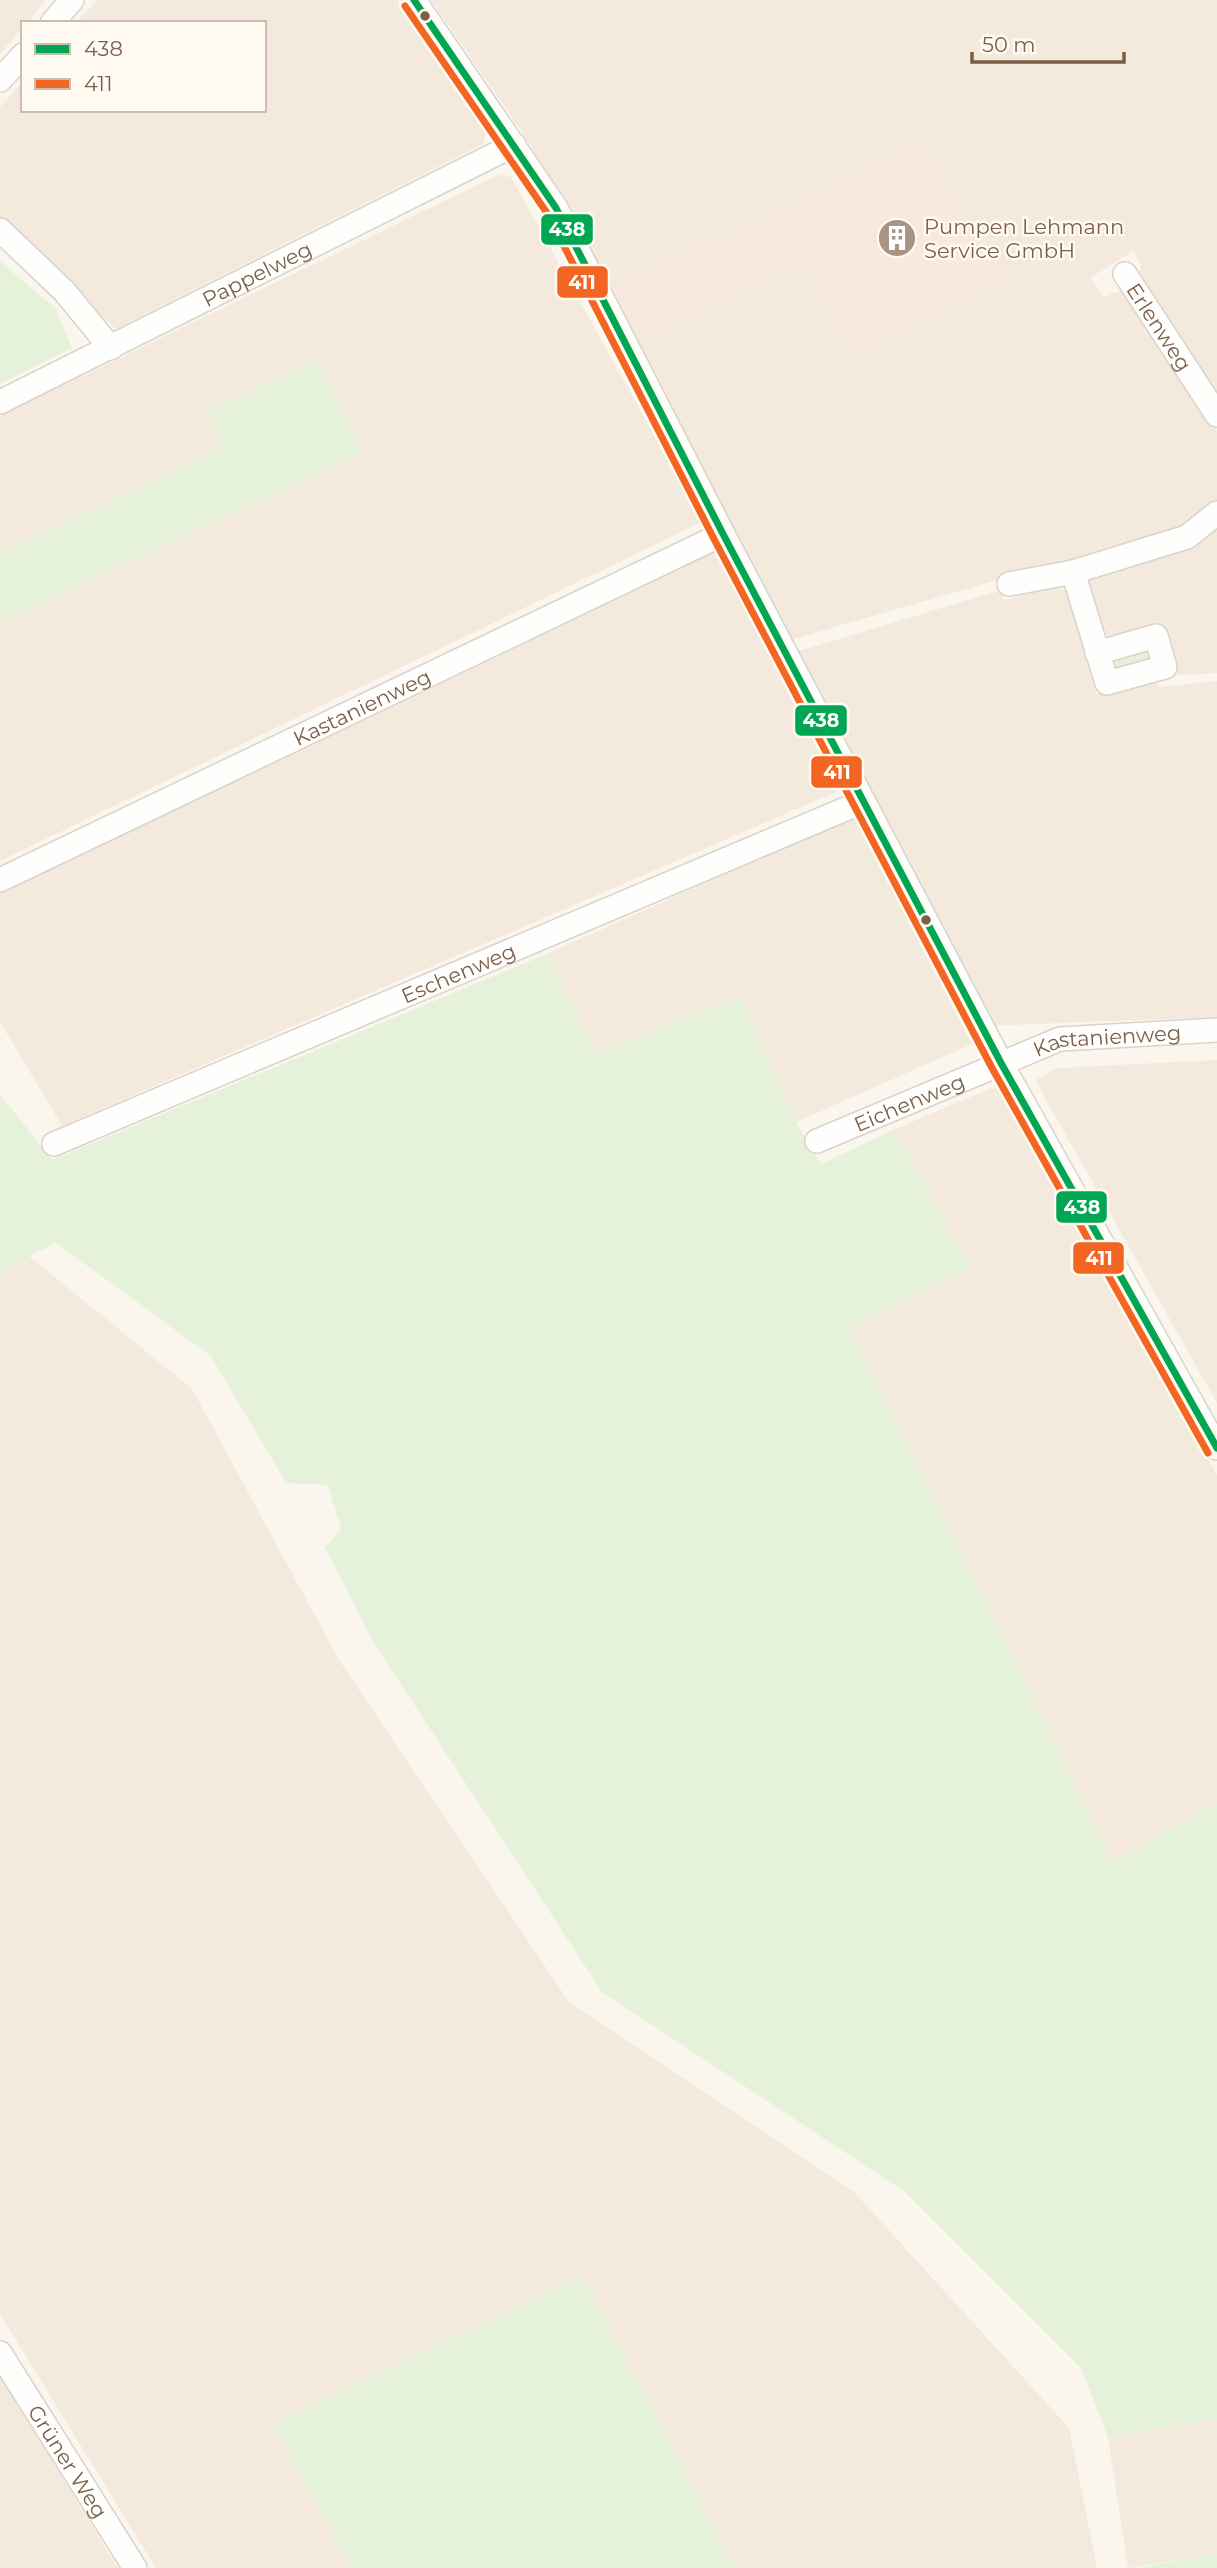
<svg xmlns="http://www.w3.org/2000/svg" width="1217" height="2568" font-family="Montserrat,sans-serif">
	<rect width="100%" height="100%" fill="#faf6ee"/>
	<!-- residential -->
	<path fill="#f3e9dc" d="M 0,0 L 46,0 L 27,23 L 23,23 L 23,27 L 0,54 Z
		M 97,0 L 397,0 L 486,129 L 483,144 L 116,329 L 0,223 L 0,107 L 23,82 L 23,110 L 264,110 L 264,23 L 76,23 Z
		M 431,0 L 1217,0 L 1217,394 L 1139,280 L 1141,264 L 1133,251 L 1090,278 L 1104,297 L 1122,290 L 1217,432 L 1217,501 L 1208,504 L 1187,525 L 790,640 L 637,339 L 800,257 L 852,358 L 921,142 L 612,291 L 589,246 L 522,132 Z
		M 498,175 L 511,177 L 702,522 L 0,861 L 0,622 L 362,452 L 207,412 L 224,448 L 0,553 L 0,416 Z
		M 1217,527 L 1217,673 L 1177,675 L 1161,622 L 1108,639 L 1101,636 L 1087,588 L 1092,575 L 1199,543 Z
		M 717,548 L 838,791 L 62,1126 L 0,1022 L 0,894 Z
		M 1055,586 L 1068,592 L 1096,694 L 1151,679 L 1160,687 L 1217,681 L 1217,1017 L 987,1026 L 796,652 L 1001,590 L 1004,600 Z
		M 853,816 L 972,1044 L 796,1122 L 740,996 L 596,1053 L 547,954 Z
		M 1217,1060 L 1217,1403 L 1035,1080 L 1057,1068 Z
		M 999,1085 L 1217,1475 L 1217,1803 L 1113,1861 L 848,1326 L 970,1268 L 895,1129 Z
		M 29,1256 L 192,1389 L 339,1660 L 569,2002 L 854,2192 L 1069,2428 L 1097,2568 L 735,2568 L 583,2276 L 273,2423 L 351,2568 L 156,2568 L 0,2314 L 0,1271 Z
		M 0,2376 L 118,2568 L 0,2568 Z
		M 1217,2419 L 1217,2554 L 1128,2568 L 1108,2437 Z"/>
	<!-- commercial -->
	<path fill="#f7e9df" d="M 921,142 L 1006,275 L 851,358 L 800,257 L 637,339 L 612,291 Z"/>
	<!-- green -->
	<path fill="#e5f2d9" d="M 0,261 L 56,309 L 72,348 L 0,384 Z
		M 318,359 L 362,453 L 0,622 L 0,553 L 223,448 L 207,411 Z
		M 1149,650 L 1151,657 L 1148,662 L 1115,671 L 1110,657 Z
		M 547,954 L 596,1053 L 740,996 L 796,1122 L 821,1164 L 895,1129 L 970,1268 L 849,1327 L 1113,1861 L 1217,1803 L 1217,2419 L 1108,2437 L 1081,2368 L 905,2192 L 602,1992 L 374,1643 L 325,1548 L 341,1529 L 328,1485 L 286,1483 L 211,1356 L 56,1243 L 0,1271 L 0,1094 L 52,1160 Z
		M 583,2276 L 735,2568 L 351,2568 L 273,2423 Z
		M 1217,2554 L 1217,2568 L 1137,2568 Z"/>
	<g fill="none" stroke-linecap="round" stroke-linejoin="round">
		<!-- street casing -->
		<g stroke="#d9d3cc" stroke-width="26">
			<g id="street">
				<path d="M 414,0 L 556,208 L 723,534 L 1001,1063 L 1217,1448"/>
				<path d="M 52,23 L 72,0"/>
				<path d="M 0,80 L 23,55"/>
				<path d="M 0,230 L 64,291 L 111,348"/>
				<path id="s1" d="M 1125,274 L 1217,415"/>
				<path id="s2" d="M 0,402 L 514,145"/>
				<path d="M 1073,572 L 1107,683 L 1165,667 L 1156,636 L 1097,653"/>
				<path d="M 1009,584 L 1073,572 L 1187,537 L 1217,513"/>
				<path id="s3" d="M 0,880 L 723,534"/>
				<path id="s4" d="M 817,1141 L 1060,1039 L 1217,1030"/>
				<path id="s5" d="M 54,1144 L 862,802"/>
				<path id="s6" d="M 0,2353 L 135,2568"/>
			</g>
		</g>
		<!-- street -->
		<use href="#street" stroke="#fefefc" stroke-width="23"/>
		<!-- bus-1 casing -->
		<g stroke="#fffbf2" stroke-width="12">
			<path id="bus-1" d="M 414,0 L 556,208 L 723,534 L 1001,1063 L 1217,1448"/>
		</g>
		<!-- bus-2 casing -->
		<g stroke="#fffbf2" stroke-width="12">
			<path id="bus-2" d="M 405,6 L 547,213 L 714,539 L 992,1068 L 1208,1453"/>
		</g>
		<!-- bus-1 -->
		<use href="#bus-1" stroke="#00a651" stroke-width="7"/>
		<!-- bus-2 -->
		<use href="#bus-2" stroke="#f26522" stroke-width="7"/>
	</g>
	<!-- icons -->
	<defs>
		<g id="building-disc" transform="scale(2.0125)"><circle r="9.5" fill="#a89483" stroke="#fffbf2"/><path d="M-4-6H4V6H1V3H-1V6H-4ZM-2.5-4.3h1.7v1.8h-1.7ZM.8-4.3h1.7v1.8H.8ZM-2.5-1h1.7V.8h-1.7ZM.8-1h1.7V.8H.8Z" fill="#fff"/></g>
	</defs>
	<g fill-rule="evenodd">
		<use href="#building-disc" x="897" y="238"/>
	</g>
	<!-- markers -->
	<g fill="#7c5f4a" stroke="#fffbf2" stroke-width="2.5">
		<circle cx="425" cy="16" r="6"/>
		<circle cx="926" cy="920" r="6"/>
	</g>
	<g text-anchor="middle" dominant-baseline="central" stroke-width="5" stroke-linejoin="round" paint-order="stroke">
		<!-- poi labels -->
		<g font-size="21" fill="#7c5f4a" stroke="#fffbf2" text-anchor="start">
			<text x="924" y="226">Pumpen Lehmann<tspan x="924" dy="24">Service GmbH</tspan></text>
		</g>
		<!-- street labels -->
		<g font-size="21" fill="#7c5f4a" stroke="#fffbf2">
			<text stroke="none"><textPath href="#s2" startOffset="287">Pappelweg</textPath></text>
			<text stroke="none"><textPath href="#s1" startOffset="63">Erlenweg</textPath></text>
			<text stroke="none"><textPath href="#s3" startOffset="401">Kastanienweg</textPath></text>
			<text stroke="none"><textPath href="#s5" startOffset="439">Eschenweg</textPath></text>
			<text stroke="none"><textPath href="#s4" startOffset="310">Kastanienweg</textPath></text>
			<text stroke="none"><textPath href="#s4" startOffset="100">Eichenweg</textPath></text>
			<text stroke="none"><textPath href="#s6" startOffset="128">Grüner Weg</textPath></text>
		</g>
	</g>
	<g stroke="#fffbf2" stroke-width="2.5">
		<rect x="540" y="213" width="54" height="33" rx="7" fill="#00a651"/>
		<rect x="556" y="265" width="53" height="34" rx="7" fill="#f26522"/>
		<rect x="794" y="704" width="54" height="33" rx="7" fill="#00a651"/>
		<rect x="810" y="755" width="53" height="34" rx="7" fill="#f26522"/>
		<rect x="1055" y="1190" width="53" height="34" rx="7" fill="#00a651"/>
		<rect x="1072" y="1241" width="53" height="34" rx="7" fill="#f26522"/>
	</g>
	<g font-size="19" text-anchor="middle" font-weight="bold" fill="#fff">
		<text x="567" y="236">438</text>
		<text x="582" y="289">411</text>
		<text x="821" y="727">438</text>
		<text x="837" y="779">411</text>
		<text x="1082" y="1214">438</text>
		<text x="1099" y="1265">411</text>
	</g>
	<!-- legend -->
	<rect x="21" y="21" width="245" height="91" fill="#fffbf2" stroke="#cbbdaf" stroke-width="2"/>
	<rect x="35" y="44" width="35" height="10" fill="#00a651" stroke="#cbbdaf" stroke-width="2"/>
	<text x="84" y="56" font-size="21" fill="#7c5f4a">438</text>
	<rect x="35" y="79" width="35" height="10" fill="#f26522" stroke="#cbbdaf" stroke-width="2"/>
	<text x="84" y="91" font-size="21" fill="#7c5f4a">411</text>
	<!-- scale -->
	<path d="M972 52v10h152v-10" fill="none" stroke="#7c5f4a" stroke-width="3.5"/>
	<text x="982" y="52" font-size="21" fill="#7c5f4a" stroke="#fffbf2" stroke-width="5" paint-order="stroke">50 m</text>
</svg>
